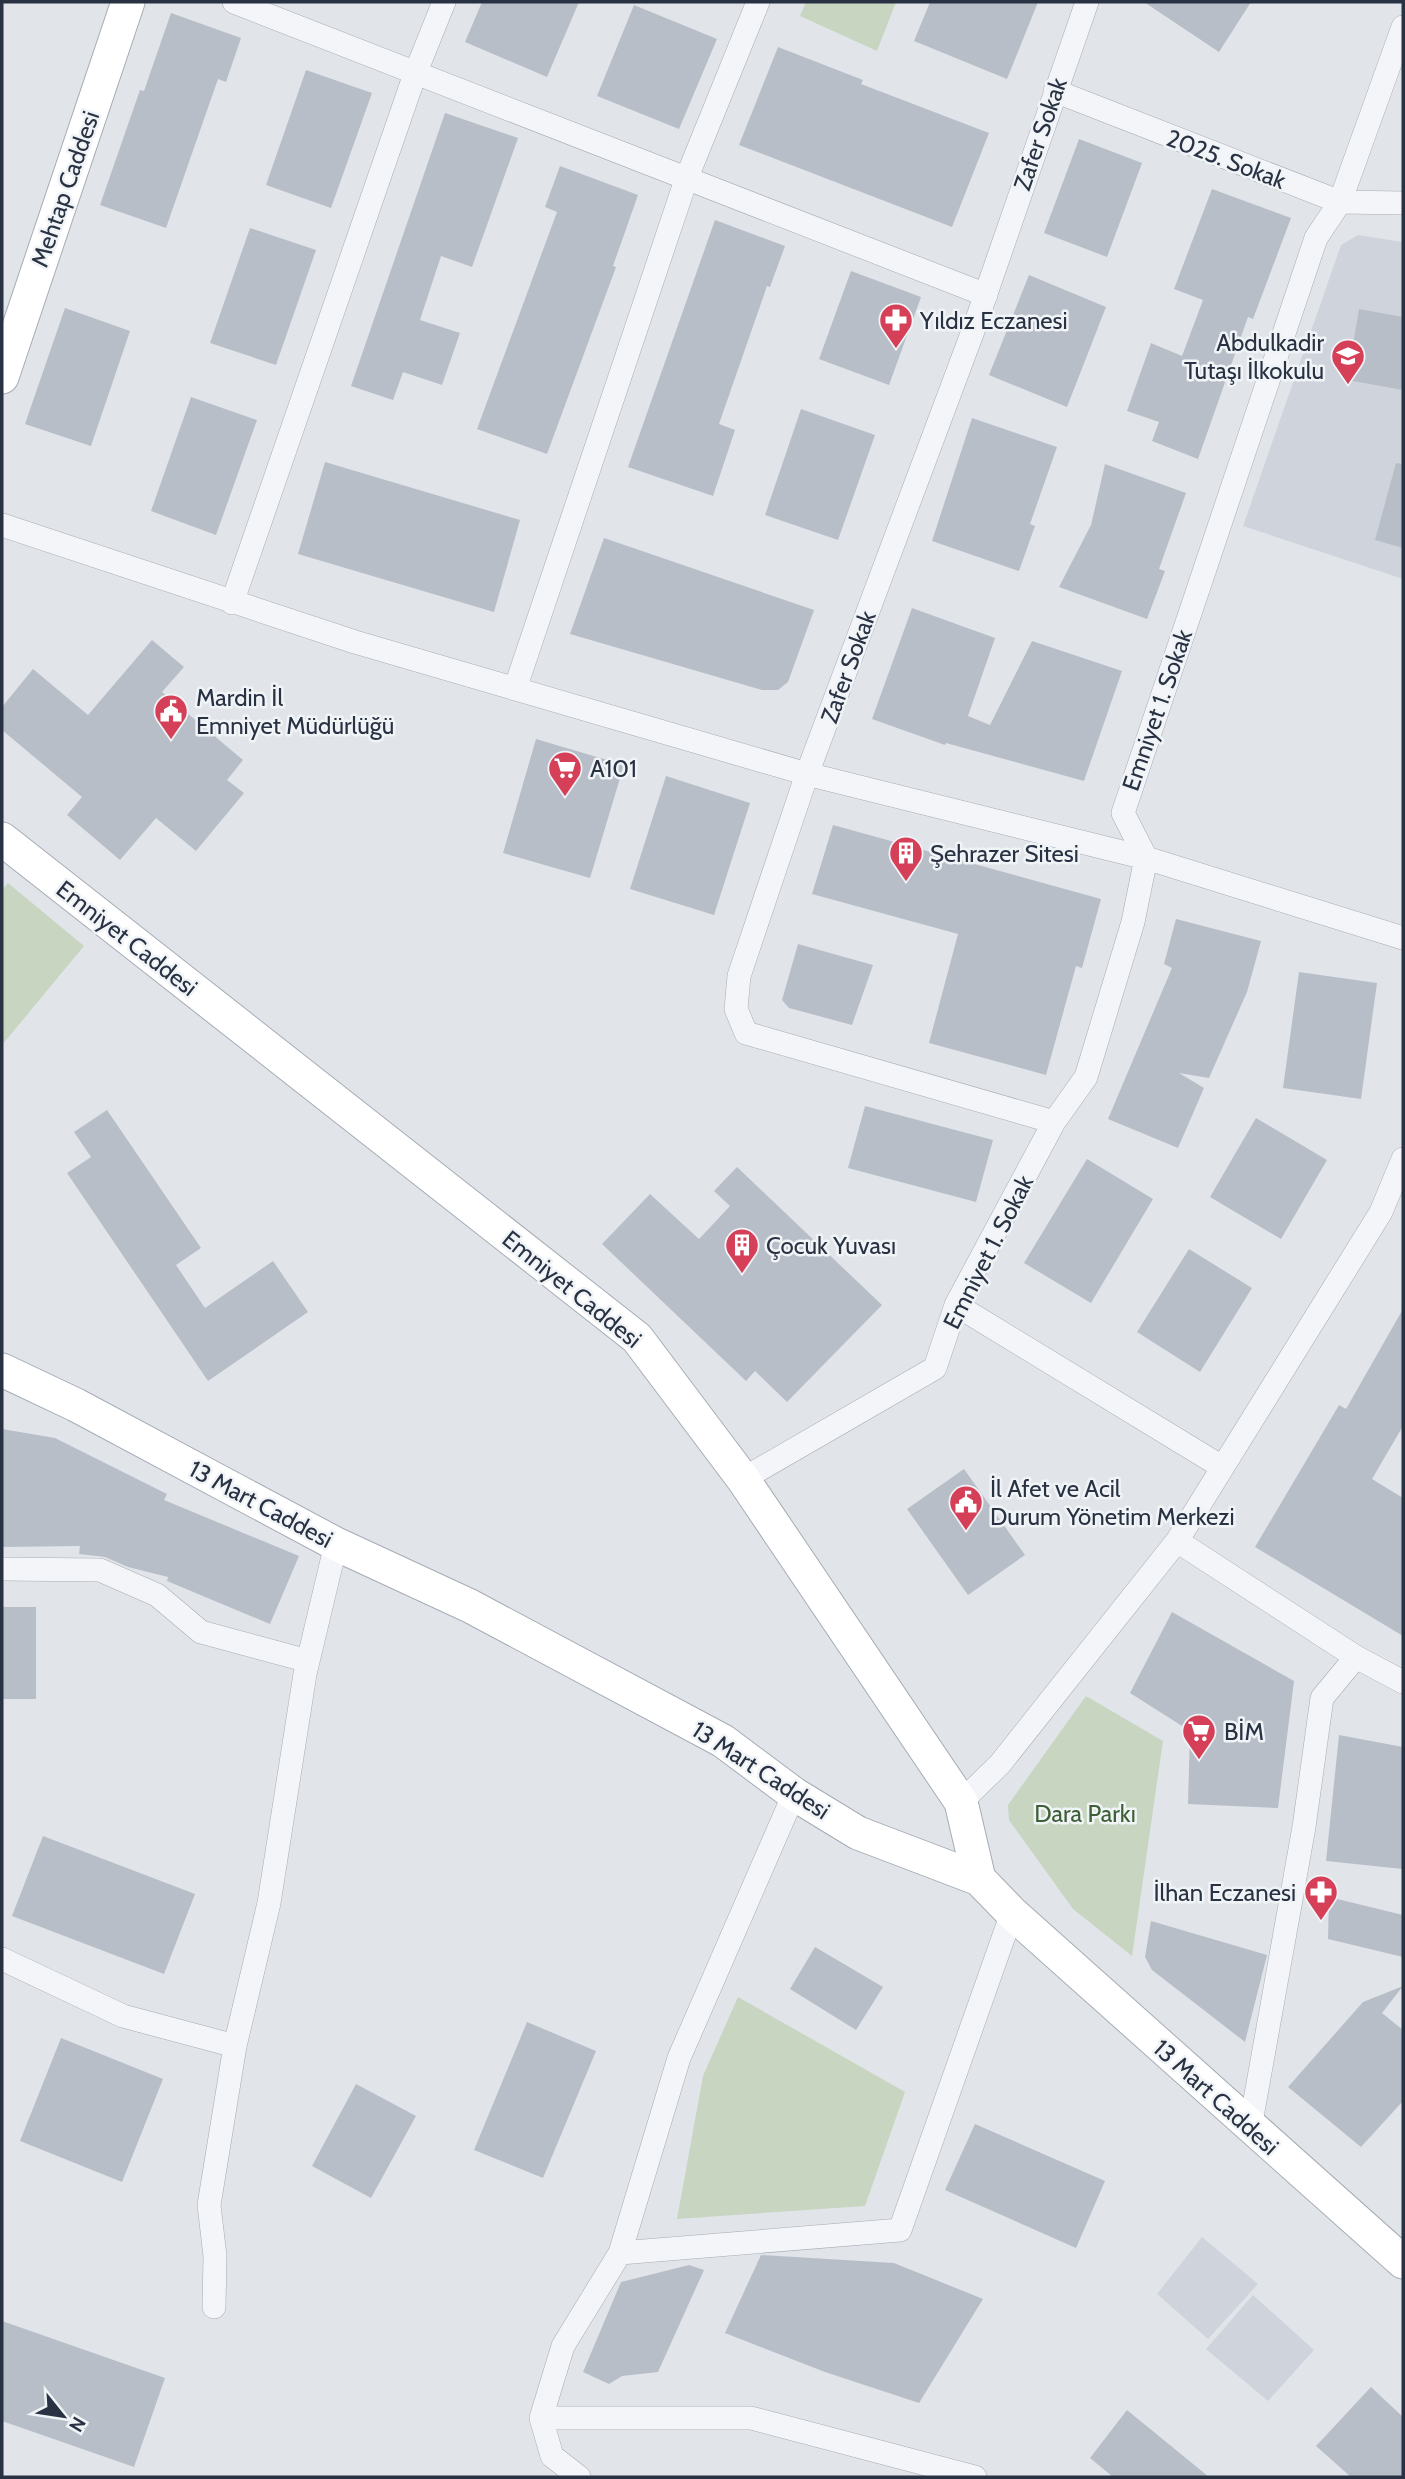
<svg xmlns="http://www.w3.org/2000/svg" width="1405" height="2479" font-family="Cabin,sans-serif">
	<rect width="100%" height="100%" fill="#e1e5ea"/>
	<!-- built -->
	<path fill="#cfd4dc" d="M 1358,235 L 1403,242 L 1403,579 L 1243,526 L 1341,245 Z
		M 1202,2237 L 1258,2284 L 1208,2339 L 1157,2294 Z
		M 1253,2295 L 1314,2350 L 1268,2401 L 1206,2349 Z"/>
	<!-- green -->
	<path fill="#c7d5c1" d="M 806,2 L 896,2 L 877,51 L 800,16 Z
		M 8,883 L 84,946 L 2,1045 L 2,890 Z
		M 1086,1696 L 1163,1741 L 1132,1956 L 1073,1909 L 1009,1820 L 1008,1805 Z
		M 738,1997 L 905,2092 L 865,2206 L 677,2219 L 703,2076 Z"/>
	<!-- building -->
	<path fill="#b8bec8" d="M 482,2 L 579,2 L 547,77 L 465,42 Z
		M 930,2 L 1038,2 L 1007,79 L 914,41 Z
		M 1144,2 L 1251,2 L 1219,52 Z
		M 634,5 L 717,39 L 679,129 L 597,96 Z
		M 171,13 L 241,38 L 226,82 L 218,79 L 166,228 L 100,205 L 140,90 L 144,91 Z
		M 778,47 L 863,80 L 861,84 L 989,133 L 952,227 L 739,145 Z
		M 306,70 L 372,93 L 331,208 L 266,185 Z
		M 445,113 L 518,138 L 472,267 L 441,256 L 420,320 L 460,333 L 442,385 L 403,372 L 393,400 L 351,386 Z
		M 1079,139 L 1142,163 L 1107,257 L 1044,233 Z
		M 560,166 L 638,195 L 613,266 L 616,267 L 547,454 L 477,429 L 557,212 L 545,207 Z
		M 1212,189 L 1291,218 L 1253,319 L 1248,317 L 1198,459 L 1152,441 L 1159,422 L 1127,411 L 1151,343 L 1182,356 L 1203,300 L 1174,289 Z
		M 715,220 L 785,246 L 770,287 L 767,286 L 719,424 L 735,430 L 713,496 L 628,467 Z
		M 250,228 L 316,250 L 276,365 L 210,343 Z
		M 851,271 L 921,297 L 889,385 L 819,359 Z
		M 1029,275 L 1106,307 L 1067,407 L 989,375 Z
		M 65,308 L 130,331 L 91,446 L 25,424 Z
		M 1359,309 L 1403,317 L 1403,390 L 1347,380 Z
		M 191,397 L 257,420 L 216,535 L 151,511 Z
		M 801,409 L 875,435 L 838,540 L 765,515 Z
		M 972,418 L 1057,447 L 1030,524 L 1035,526 L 1019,571 L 932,541 Z
		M 325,462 L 520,520 L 494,612 L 298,554 Z
		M 1396,463 L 1403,464 L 1403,548 L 1375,540 Z
		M 1105,464 L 1186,493 L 1159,569 L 1165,571 L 1147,619 L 1059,587 L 1091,525 Z
		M 604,538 L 814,610 L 788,682 L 778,690 L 762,690 L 570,634 Z
		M 912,608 L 995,638 L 968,716 L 990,725 L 1032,641 L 1122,671 L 1084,781 L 946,743 L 945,745 L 872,719 Z
		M 152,640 L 184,667 L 162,692 L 243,760 L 227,780 L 244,793 L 196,851 L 156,818 L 120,860 L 67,815 L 82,797 L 2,730 L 2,707 L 33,669 L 88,715 Z
		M 536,739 L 624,765 L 590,878 L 503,853 Z
		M 666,776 L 750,803 L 714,915 L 630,889 Z
		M 833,825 L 1101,899 L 1082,968 L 1076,966 L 1046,1075 L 929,1043 L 958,934 L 812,894 Z
		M 1176,919 L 1261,941 L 1247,992 L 1209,1078 L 1179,1073 L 1204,1088 L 1178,1148 L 1108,1119 L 1172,968 L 1164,964 Z
		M 798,944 L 873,965 L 852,1025 L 789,1008 L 782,1000 Z
		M 1299,972 L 1377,983 L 1361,1099 L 1283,1088 Z
		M 865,1106 L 993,1140 L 976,1202 L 848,1168 Z
		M 107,1110 L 201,1248 L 176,1265 L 205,1308 L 273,1261 L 308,1312 L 208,1381 L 67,1173 L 91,1157 L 74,1132 Z
		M 1256,1118 L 1327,1160 L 1281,1239 L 1210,1197 Z
		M 1087,1159 L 1153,1199 L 1091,1303 L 1024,1263 Z
		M 737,1167 L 882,1305 L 787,1402 L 755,1371 L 746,1381 L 602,1244 L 650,1194 L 699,1239 L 730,1206 L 714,1191 Z
		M 1189,1249 L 1252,1288 L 1200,1372 L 1137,1332 Z
		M 1403,1309 L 1403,1426 L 1372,1479 L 1403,1498 L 1403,1636 L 1255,1547 L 1339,1405 L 1346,1409 Z
		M 2,1429 L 55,1438 L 167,1494 L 164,1500 L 299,1556 L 270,1624 L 167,1581 L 168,1577 L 128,1567 L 105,1557 L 79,1554 L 80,1546 L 2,1547 Z
		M 964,1469 L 1025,1555 L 968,1595 L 907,1509 Z
		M 2,1607 L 36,1607 L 36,1699 L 2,1699 Z
		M 1172,1612 L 1294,1681 L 1278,1808 L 1188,1804 L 1190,1731 L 1130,1693 Z
		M 1339,1735 L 1403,1747 L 1403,1869 L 1326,1861 Z
		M 43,1836 L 195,1894 L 164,1974 L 12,1916 Z
		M 1329,1897 L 1403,1915 L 1403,1957 L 1328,1939 Z
		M 1151,1921 L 1267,1955 L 1245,2042 L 1152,1970 L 1145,1957 Z
		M 815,1947 L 883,1987 L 856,2030 L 790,1989 Z
		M 1403,1986 L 1382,2013 L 1403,2030 L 1403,2101 L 1361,2147 L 1288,2087 L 1363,2002 Z
		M 527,2022 L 596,2051 L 543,2178 L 474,2150 Z
		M 61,2038 L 163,2079 L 122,2182 L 20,2141 Z
		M 356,2084 L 416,2116 L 371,2198 L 312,2166 Z
		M 975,2124 L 1105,2181 L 1076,2248 L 945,2190 Z
		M 761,2255 L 894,2263 L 983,2299 L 919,2403 L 825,2372 L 725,2333 Z
		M 689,2265 L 704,2270 L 658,2372 L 622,2376 L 609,2384 L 583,2372 L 621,2282 Z
		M 2,2321 L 165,2378 L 134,2467 L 2,2421 Z
		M 1371,2387 L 1403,2417 L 1403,2477 L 1351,2477 L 1316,2446 Z
		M 1127,2410 L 1209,2477 L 1113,2477 L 1090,2458 Z"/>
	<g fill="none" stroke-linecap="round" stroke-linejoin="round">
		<!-- street casing -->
		<g stroke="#a6acb5" stroke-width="24">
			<path id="street" d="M 234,2 L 986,295
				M 1055,91 L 1340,202 L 1403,203
				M 2,525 L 355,642 L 807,774 L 1146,858 L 1403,938
				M 232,603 L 415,74 L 444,2
				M 515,689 L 687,177 L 758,2
				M 1054,1122 L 746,1033 L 736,1009 L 739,976 L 807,774 L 973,331 L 1087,2
				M 956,1305 L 1222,1467
				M 743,1479 L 935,1368 L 956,1305 L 1054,1122 L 1086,1077 L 1133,922 L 1146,858 L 1123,813 L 1316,238 L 1340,202 L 1403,27
				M 1177,1541 L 1356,1657 L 1403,1682
				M 2,1569 L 100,1570 L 157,1595 L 201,1632 L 308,1661
				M 961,1802 L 1000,1764 L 1177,1541 L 1381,1212 L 1403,1159
				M 2,1959 L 123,2016 L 235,2046
				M 1250,2128 L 1304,1827 L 1322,1698 L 1356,1657
				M 620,2253 L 900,2230 L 1012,1913
				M 214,2307 L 215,2256 L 209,2205 L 235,2046 L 269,1903 L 305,1674 L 336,1544
				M 541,2418 L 751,2418 L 975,2477
				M 579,2477 L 552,2456 L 541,2418 L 563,2346 L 620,2253 L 679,2058 L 794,1794"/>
		</g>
		<!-- secondary casing -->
		<g stroke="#a6acb5" stroke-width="35">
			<path id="secondary" d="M 2,377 L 128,2
				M 2,839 L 637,1338 L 743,1479 L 961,1802 L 979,1879
				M 2,1370 L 76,1405 L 336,1544 L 470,1606 L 723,1741 L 794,1794 L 858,1833 L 979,1879 L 1012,1913 L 1403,2262"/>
		</g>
		<!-- street -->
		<use href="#street" stroke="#f4f5f8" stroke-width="23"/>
		<!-- secondary -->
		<use href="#secondary" stroke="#fff" stroke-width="33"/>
	</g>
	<!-- icons -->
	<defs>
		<g id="pharmacy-pin" transform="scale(1.75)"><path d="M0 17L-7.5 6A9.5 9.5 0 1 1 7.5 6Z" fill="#d54058" stroke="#f1f4f7"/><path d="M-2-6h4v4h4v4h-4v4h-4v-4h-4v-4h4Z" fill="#fff"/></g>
		<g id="school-pin" transform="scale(1.75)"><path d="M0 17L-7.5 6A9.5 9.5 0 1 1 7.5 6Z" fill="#d54058" stroke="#f1f4f7"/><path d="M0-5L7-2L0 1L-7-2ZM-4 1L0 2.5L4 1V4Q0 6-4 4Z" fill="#fff"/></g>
		<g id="civic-pin" transform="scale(1.75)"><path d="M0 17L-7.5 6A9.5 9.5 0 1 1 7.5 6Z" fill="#d54058" stroke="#f1f4f7"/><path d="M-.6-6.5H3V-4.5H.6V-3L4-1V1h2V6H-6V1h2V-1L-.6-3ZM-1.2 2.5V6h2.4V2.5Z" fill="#fff"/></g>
		<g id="supermarket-pin" transform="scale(1.75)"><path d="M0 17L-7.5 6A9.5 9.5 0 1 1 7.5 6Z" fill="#d54058" stroke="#f1f4f7"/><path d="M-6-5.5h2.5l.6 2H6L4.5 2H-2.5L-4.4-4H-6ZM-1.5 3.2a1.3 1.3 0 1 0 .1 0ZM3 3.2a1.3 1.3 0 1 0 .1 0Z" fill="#fff"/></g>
		<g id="building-pin" transform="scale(1.75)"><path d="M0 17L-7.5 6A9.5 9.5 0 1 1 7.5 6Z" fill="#d54058" stroke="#f1f4f7"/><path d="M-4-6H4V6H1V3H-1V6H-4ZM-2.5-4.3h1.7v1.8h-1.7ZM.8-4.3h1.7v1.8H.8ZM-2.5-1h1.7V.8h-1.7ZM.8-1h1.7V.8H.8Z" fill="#fff"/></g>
	</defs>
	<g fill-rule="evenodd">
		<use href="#pharmacy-pin" x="896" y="320"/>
		<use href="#school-pin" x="1348" y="356"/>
		<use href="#civic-pin" x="171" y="711"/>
		<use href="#supermarket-pin" x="565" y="768"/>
		<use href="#building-pin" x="906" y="853"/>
		<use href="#building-pin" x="742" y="1245"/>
		<use href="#civic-pin" x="966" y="1502"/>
		<use href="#supermarket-pin" x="1199" y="1731"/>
		<use href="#pharmacy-pin" x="1321" y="1892"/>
	</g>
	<g text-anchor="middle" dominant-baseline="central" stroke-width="5" stroke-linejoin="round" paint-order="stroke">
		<!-- street labels -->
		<g font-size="24" fill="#283243" stroke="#f1f4f7">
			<text transform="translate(1040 134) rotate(-71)">Zafer Sokak</text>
			<text transform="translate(1226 159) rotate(21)">2025. Sokak</text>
			<text transform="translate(65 189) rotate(-71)">Mehtap Caddesi</text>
			<text transform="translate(848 667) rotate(-70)">Zafer Sokak</text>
			<text transform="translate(1157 710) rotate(-71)">Emniyet 1. Sokak</text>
			<text transform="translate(127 938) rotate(38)">Emniyet Caddesi</text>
			<text transform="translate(988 1252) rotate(-63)">Emniyet 1. Sokak</text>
			<text transform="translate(572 1289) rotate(39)">Emniyet Caddesi</text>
			<text transform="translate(261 1504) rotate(28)">13 Mart Caddesi</text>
			<text transform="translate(761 1770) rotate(33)">13 Mart Caddesi</text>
			<text transform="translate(1216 2097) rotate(42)">13 Mart Caddesi</text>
		</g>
		<!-- poi labels -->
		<g font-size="24" fill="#283243" stroke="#f1f4f7" text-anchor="start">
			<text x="920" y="320">Yıldız Eczanesi</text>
			<text x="1324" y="342" text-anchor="end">Abdulkadir<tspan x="1324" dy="28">Tutaşı İlkokulu</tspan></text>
			<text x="196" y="697">Mardin İl<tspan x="196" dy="28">Emniyet Müdürlüğü</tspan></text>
			<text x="590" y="768">A101</text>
			<text x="930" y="853">Şehrazer Sitesi</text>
			<text x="766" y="1245">Çocuk Yuvası</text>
			<text x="990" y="1488">İl Afet ve Acil<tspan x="990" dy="28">Durum Yönetim Merkezi</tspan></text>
			<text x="1224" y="1731">BİM</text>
			<text x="1296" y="1892" text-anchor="end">İlhan Eczanesi</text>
		</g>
		<!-- park labels -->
		<g font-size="24" fill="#3d5f35" stroke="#f1f4f7">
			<text x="1085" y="1813">Dara Parkı</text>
		</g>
	</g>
	<!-- border -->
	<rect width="1405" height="2479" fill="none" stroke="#283243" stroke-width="7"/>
	<!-- north arrow -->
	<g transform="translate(63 2416) rotate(120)" stroke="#f1f4f7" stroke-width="5" paint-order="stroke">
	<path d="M0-5L12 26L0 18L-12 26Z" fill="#283243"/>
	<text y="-10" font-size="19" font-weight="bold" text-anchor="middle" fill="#283243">N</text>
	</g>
</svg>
